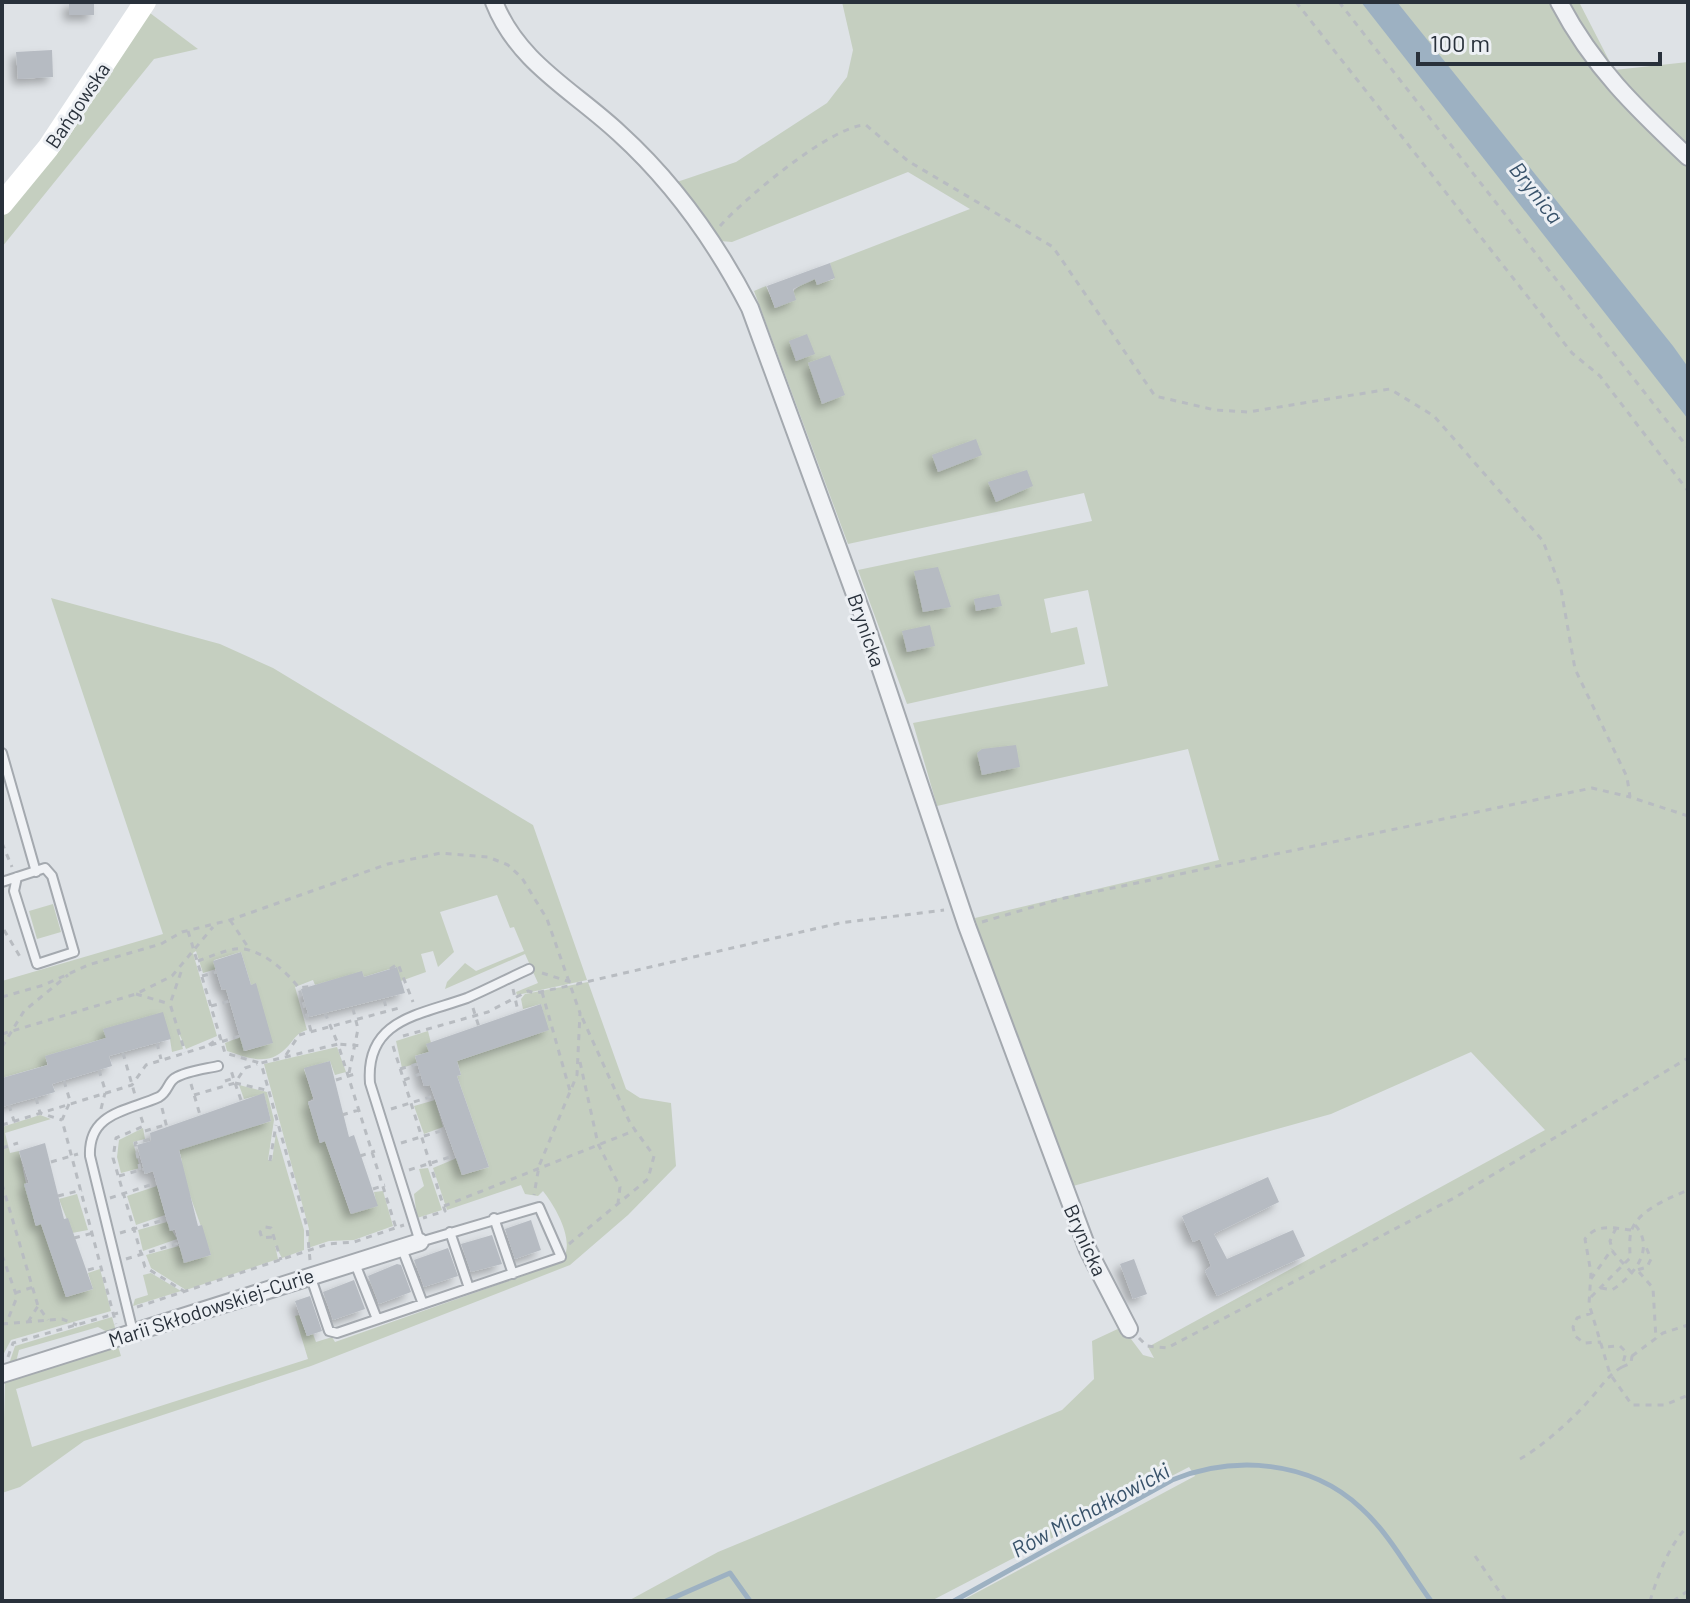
<svg xmlns="http://www.w3.org/2000/svg" width="1690" height="1603" font-family="Barlow,sans-serif">
	<defs>
		<filter id="shadow"><feDropShadow dx="-5.5" dy="5.5" stdDeviation="4" flood-color="#0004"/></filter>
	</defs>
	<rect width="100%" height="100%" fill="#dee2e6"/>
	<!-- green -->
	<path fill="#c5cfc0" d="M 842,2 L 1579,2 L 1614,70 L 1688,62 L 1688,1601 L 961,1601 L 1195,1476 L 1189,1467 L 931,1601 L 628,1601 L 718,1552 L 1062,1410 L 1094,1379 L 1092,1341 L 1122,1327 L 1143,1355 L 1154,1358 L 1148,1347 L 1545,1130 L 1471,1052 L 1331,1114 L 1066,1188 L 978,938 L 975,918 L 1219,860 L 1188,749 L 937,806 L 913,723 L 1108,686 L 1088,590 L 1044,599 L 1051,633 L 1077,627 L 1085,664 L 907,704 L 858,570 L 1092,521 L 1084,493 L 848,544 L 754,291 L 766,286 L 775,308 L 810,276 L 811,269 L 817,284 L 834,279 L 830,263 L 970,209 L 908,172 L 732,242 L 720,241 L 677,182 L 736,162 L 827,103 L 847,77 L 853,50 Z
		M 150,13 L 198,49 L 154,59 L 2,247 L 2,217 L 59,151 Z
		M 51,598 L 220,644 L 273,668 L 533,825 L 587,980 L 517,995 L 516,992 L 538,983 L 525,954 L 445,989 L 447,982 L 465,963 L 476,971 L 524,951 L 514,927 L 510,928 L 497,895 L 440,912 L 454,952 L 438,967 L 433,951 L 421,954 L 426,972 L 401,981 L 396,967 L 364,977 L 362,972 L 315,985 L 313,980 L 295,987 L 307,1030 C 294,1034 293,1043 283,1051 C 266,1066 246,1057 227,1051 L 225,1043 L 240,1037 L 245,1051 L 272,1043 L 255,984 L 251,985 L 241,952 L 214,960 L 216,969 L 203,973 L 196,951 L 193,953 L 217,1036 L 186,1049 L 178,1031 L 183,1049 L 172,1052 L 170,1039 L 106,1038 L 46,1056 L 47,1065 L 2,1078 L 2,981 L 163,934 Z
		M 53,904 L 61,932 L 37,939 L 29,911 Z
		M 588,982 L 626,1089 L 640,1098 L 671,1103 L 676,1166 L 628,1215 L 570,1265 L 311,1366 L 84,1441 L 20,1487 L 2,1493 L 5,1382 L 118,1346 L 121,1356 L 16,1389 L 32,1447 L 308,1359 L 295,1316 L 299,1315 L 307,1336 L 313,1334 L 316,1342 L 332,1337 L 335,1342 L 525,1275 L 564,1257 C 574,1239 555,1206 543,1191 L 538,1196 L 525,1194 L 521,1185 L 447,1210 L 433,1168 L 457,1158 L 462,1175 L 489,1167 L 457,1076 L 461,1075 L 457,1061 L 548,1030 L 541,1004 L 523,1009 L 521,999 L 525,994 Z
		M 428,1031 L 431,1043 L 427,1044 L 429,1052 L 415,1056 L 417,1063 L 402,1068 L 396,1041 Z
		M 337,1047 L 346,1072 L 335,1075 L 330,1061 L 304,1069 L 313,1098 L 308,1102 L 320,1143 L 325,1141 L 350,1213 L 377,1206 L 374,1192 L 383,1191 L 393,1226 L 354,1240 L 329,1241 L 308,1248 L 309,1229 L 264,1064 Z
		M 239,1085 L 267,1092 L 274,1120 L 268,1160 L 272,1160 L 276,1133 L 304,1230 L 304,1250 L 282,1258 L 275,1245 L 278,1259 L 186,1290 L 151,1268 L 146,1255 L 179,1246 L 185,1262 L 211,1255 L 179,1164 L 182,1162 L 179,1149 L 271,1121 L 264,1094 L 244,1099 Z
		M 435,1100 L 443,1127 L 424,1134 L 414,1106 Z
		M 40,1115 L 51,1119 L 5,1133 L 10,1153 L 19,1151 L 35,1225 L 41,1224 L 66,1297 L 93,1289 L 88,1273 L 100,1269 L 111,1311 L 11,1340 L 2,1357 L 2,1127 Z
		M 143,1128 L 145,1139 L 133,1142 L 140,1168 L 121,1173 L 117,1157 L 119,1140 Z
		M 428,1168 L 442,1210 L 417,1218 L 414,1194 L 424,1186 L 419,1169 Z
		M 157,1186 L 165,1215 L 136,1225 L 127,1196 Z
		M 77,1194 L 88,1230 L 72,1233 L 59,1199 Z
		M 167,1222 L 177,1239 L 143,1251 L 138,1230 Z
		M 151,1273 L 181,1291 L 133,1306 L 135,1299 L 148,1295 L 143,1275 Z
		M 112,1317 L 116,1331 L 109,1333 L 98,1327 L 19,1350 L 16,1362 L 2,1366 L 10,1361 L 15,1346 Z"/>
	<!-- water -->
	<path fill="#9db1c2" d="M 1361,2 L 1397,2 L 1673,346 L 1688,367 L 1688,419 Z"/>
	<g fill="none" stroke-linecap="round" stroke-linejoin="round">
		<!-- stream -->
		<path stroke="#9db1c2" stroke-width="5" d="M 666,1601 L 730,1573 L 750,1601
			M 954,1601 L 1172,1480 C 1234,1455 1310,1460 1361,1508 C 1389,1533 1409,1571 1431,1601"/>
	</g>
	<!-- building -->
	<path fill="#b6bbc2" filter="url(#shadow)" d="M 69,2 L 94,2 L 94,15 L 69,15 Z
		M 52,50 L 53,77 L 18,79 L 16,52 Z
		M 830,263 L 835,278 L 817,285 L 815,279 L 793,289 L 796,300 L 775,308 L 767,286 Z
		M 807,334 L 815,354 L 796,361 L 789,341 Z
		M 830,355 L 845,395 L 822,404 L 808,363 Z
		M 976,439 L 982,455 L 938,472 L 932,455 Z
		M 1027,470 L 1033,486 L 996,502 L 988,482 Z
		M 938,567 L 951,607 L 923,612 L 914,571 Z
		M 999,594 L 1002,606 L 976,611 L 974,599 Z
		M 930,625 L 935,646 L 907,652 L 902,631 Z
		M 1016,745 L 1020,767 L 982,775 L 977,753 L 982,749 Z
		M 241,952 L 251,985 L 256,983 L 273,1043 L 244,1051 L 226,989 L 222,990 L 213,961 Z
		M 397,967 L 405,993 L 309,1017 L 301,989 L 362,971 L 364,977 Z
		M 541,1004 L 549,1030 L 457,1061 L 461,1075 L 457,1076 L 489,1167 L 462,1175 L 430,1085 L 424,1086 L 415,1056 L 429,1052 L 426,1044 Z
		M 163,1012 L 171,1039 L 109,1056 L 112,1066 L 52,1084 L 55,1092 L 2,1107 L 2,1078 L 48,1065 L 45,1056 L 106,1038 L 103,1029 Z
		M 330,1061 L 349,1137 L 354,1135 L 378,1206 L 351,1214 L 325,1141 L 320,1143 L 308,1102 L 314,1100 L 304,1068 Z
		M 264,1093 L 271,1121 L 179,1150 L 198,1226 L 202,1225 L 211,1255 L 184,1263 L 175,1229 L 170,1231 L 153,1171 L 145,1174 L 137,1145 L 151,1141 L 150,1133 Z
		M 45,1143 L 64,1219 L 68,1218 L 93,1289 L 66,1297 L 41,1224 L 36,1226 L 24,1184 L 29,1183 L 19,1151 Z
		M 1268,1177 L 1279,1202 L 1214,1234 L 1227,1259 L 1293,1230 L 1305,1256 L 1217,1296 L 1205,1271 L 1211,1266 L 1200,1239 L 1193,1242 L 1182,1216 Z
		M 531,1220 L 541,1250 L 515,1259 L 505,1229 Z
		M 492,1235 L 502,1264 L 471,1272 L 461,1244 Z
		M 448,1248 L 458,1276 L 424,1287 L 414,1260 Z
		M 1134,1259 L 1147,1294 L 1133,1299 L 1120,1264 Z
		M 397,1264 L 401,1265 L 411,1292 L 379,1304 L 368,1276 Z
		M 354,1280 L 365,1309 L 333,1320 L 323,1292 Z
		M 310,1296 L 322,1331 L 307,1336 L 295,1301 Z"/>
	<g fill="none" stroke-linecap="round" stroke-linejoin="round">
		<!-- lane casing -->
		<g stroke="#a4a9af" stroke-width="12">
			<path id="lane" d="M 2,753 L 36,872
				M 2,882 L 45,868 L 52,876 L 74,952 L 37,964 L 14,891 L 17,877
				M 494,1218 L 513,1274
				M 450,1232 L 469,1288
				M 401,1246 L 423,1304
				M 354,1261 L 377,1319
				M 310,1275 L 329,1331 L 337,1333 L 561,1257 L 539,1207 L 420,1242 L 370,1083 C 365,1019 420,1015 467,998 C 488,989 509,978 529,969
				M 133,1332 L 90,1156 C 88,1112 128,1111 159,1097 C 168,1092 168,1082 175,1078 C 186,1071 205,1069 218,1066"/>
		</g>
		<!-- street casing -->
		<g stroke="#a4a9af" stroke-width="20">
			<path id="street" d="M 494,2 C 518,63 573,90 619,133 C 674,183 716,242 750,308 L 864,619 L 967,926 L 1088,1250 L 1129,1329
				M 1559,2 C 1593,67 1636,108 1688,157
				M 2,1374 L 420,1242"/>
		</g>
		<!-- path -->
		<path stroke="#b8bcc1" stroke-width="3" stroke-dasharray="6 6" stroke-linecap="butt" d="M 1296,2 L 1572,353 L 1600,376 L 1688,491
			M 1339,2 L 1688,448
			M 720,226 C 744,199 832,125 866,125 L 908,161 L 1053,247 L 1155,396 L 1215,410 L 1248,412 L 1390,389 L 1434,416 L 1543,541 L 1561,589 L 1575,669 L 1627,777 L 1630,797 L 1688,816
			M 2,843 L 12,867
			M 230,920 L 250,950
			M 982,922 L 1060,899 L 1592,788 L 1630,797
			M 4,930 L 22,960
			M 188,931 L 225,1053 L 260,1063
			M 198,961 C 209,957 223,951 235,949 C 259,946 286,971 299,988
			M 390,969 L 398,964 L 413,1002
			M 181,972 L 170,1004 L 185,1052
			M 542,973 L 577,984 L 840,923 L 944,910
			M 202,976 L 217,972
			M 513,989 L 518,1011
			M 542,992 L 570,1091
			M 136,994 L 170,1004
			M 2,997 L 44,985 L 88,965 L 161,944 L 182,932 L 230,920 L 388,864 L 441,853 L 488,857 L 508,865 L 522,878 L 547,919 L 580,1013 L 577,1075 L 539,1166 L 534,1195
			M 384,1000 L 387,1011
			M 211,1006 L 230,1001
			M 473,1008 L 479,1027
			M 325,1013 L 338,1044 L 364,1046
			M 311,1031 L 299,988 L 313,986
			M 2,1034 L 136,994 L 172,976 L 213,927
			M 403,1036 L 488,1012 L 528,991 L 535,993 L 573,985
			M 157,1043 L 161,1059
			M 209,1045 L 220,1037
			M 393,1046 L 445,1211 L 423,1218
			M 2,1047 L 24,1011 L 68,975
			M 123,1053 L 135,1095
			M 286,1055 L 299,1035 L 399,1008
			M 580,1062 L 598,1144 L 620,1187 L 618,1203
			M 400,1069 L 417,1064
			M 99,1070 L 106,1093
			M 349,1073 L 358,1029 L 352,1005
			M 336,1080 L 358,1073
			M 404,1080 L 420,1074
			M 64,1081 L 71,1104
			M 225,1081 L 234,1078
			M 235,1083 L 266,1090
			M 191,1084 L 200,1115
			M 194,1095 L 235,1083 L 230,1067
			M 36,1098 L 40,1113 L 62,1120
			M 241,1100 L 235,1083 L 245,1068 L 257,1064
			M 69,1104 L 62,1120 L 116,1324
			M 9,1105 L 14,1121
			M 162,1108 L 167,1128
			M 101,1109 L 105,1093
			M 391,1109 L 433,1096
			M 342,1115 L 362,1109
			M 141,1117 L 144,1126 L 116,1138 L 113,1158 L 145,1267 L 185,1292
			M 2,1125 L 132,1085 L 146,1065 L 240,1036
			M 145,1131 L 165,1125
			M 401,1143 L 444,1130
			M 2,1148 L 18,1143
			M 360,1156 L 375,1151
			M 270,1161 L 276,1125
			M 51,1162 L 78,1154
			M 140,1170 L 135,1143 L 151,1139
			M 409,1170 L 456,1155
			M 119,1176 L 144,1169
			M 2,1184 L 38,1306 L 48,1320
			M 373,1189 L 385,1185
			M 58,1196 L 82,1190
			M 110,1198 L 156,1183
			M 444,1206 L 636,1130
			M 1616,1228 L 1610,1241 L 1613,1252 L 1631,1272 L 1647,1267 L 1651,1259 L 1646,1247
			M 1631,1230 C 1613,1228 1597,1223 1585,1239 L 1591,1273 L 1589,1304 L 1610,1374 L 1632,1405 L 1665,1405 L 1688,1395
			M 120,1233 L 167,1219
			M 272,1237 L 262,1238 L 260,1232 L 265,1227 L 271,1228 L 281,1260
			M 74,1238 L 93,1233
			M 569,1244 L 648,1179 L 654,1156 L 630,1123 L 580,1013
			M 2,1255 L 17,1297 L 6,1324
			M 126,1259 L 179,1243
			M 310,1260 L 307,1227 L 261,1063 L 338,1044 L 396,1228
			M 88,1270 L 99,1267
			M 1639,1272 L 1653,1288 L 1656,1339
			M 1591,1279 L 1612,1249
			M 1601,1288 L 1612,1290 C 1634,1276 1656,1248 1635,1225
			M 15,1293 L 33,1287
			M 1591,1297 L 1630,1258 C 1630,1250 1629,1239 1631,1232 C 1637,1210 1670,1198 1688,1190
			M 137,1307 L 328,1244 L 354,1242 L 404,1225
			M 1592,1313 L 1577,1318 L 1573,1327 L 1575,1336 L 1584,1343 L 1601,1342
			M 28,1322 L 38,1306
			M 2,1324 L 62,1319 L 77,1325
			M 1139,1338 L 1147,1346 L 1167,1348 L 1454,1198 L 1688,1058
			M 1632,1356 L 1663,1333 L 1688,1325
			M 8,1357 L 13,1343 L 118,1313
			M 1622,1367 L 1631,1363 L 1632,1356 L 1626,1352
			M 1520,1459 C 1543,1446 1574,1418 1591,1398 C 1602,1386 1608,1375 1622,1367 L 1626,1352 L 1620,1346 L 1603,1347
			M 1475,1556 L 1506,1601
			M 1650,1601 C 1658,1575 1669,1545 1688,1526
			M 1673,1601 L 1688,1591"/>
		<!-- lane -->
		<use href="#lane" stroke="#f0f2f5" stroke-width="8"/>
		<!-- street -->
		<use href="#street" stroke="#f0f2f5" stroke-width="16"/>
		<!-- secondary -->
		<path stroke="#fff" stroke-width="22" d="M 2,204 L 48,148 L 145,2"/>
	</g>
	<g text-anchor="middle" dominant-baseline="central" stroke-width="6" stroke-linejoin="round" paint-order="stroke">
		<!-- street labels -->
		<g font-size="20" fill="#29313b" stroke="#edf0f4">
			<text transform="translate(77 105) rotate(-56)">Bańgowska</text>
			<text transform="translate(867 630) rotate(71)">Brynicka</text>
			<text transform="translate(1086 1240) rotate(66)">Brynicka</text>
			<text transform="translate(211 1307) rotate(-18)">Marii Skłodowskiej-Curie</text>
		</g>
		<!-- water labels -->
		<g font-size="22" font-style="italic" fill="#38526a" stroke="#edf0f4">
			<text transform="translate(1537 192) rotate(52)">Brynica</text>
			<text transform="translate(1090 1509) rotate(-28)">Rów Michałkowicki</text>
		</g>
	</g>
	<!-- border -->
	<rect width="1690" height="1603" fill="none" stroke="#29313b" stroke-width="8"/>
	<!-- scale -->
	<path d="M1418 52v12h242v-12" fill="none" stroke="#29313b" stroke-width="4"/>
	<text x="1430" y="52" font-size="24" fill="#29313b" stroke="#edf0f4" stroke-width="6" paint-order="stroke">100 m</text>
</svg>
